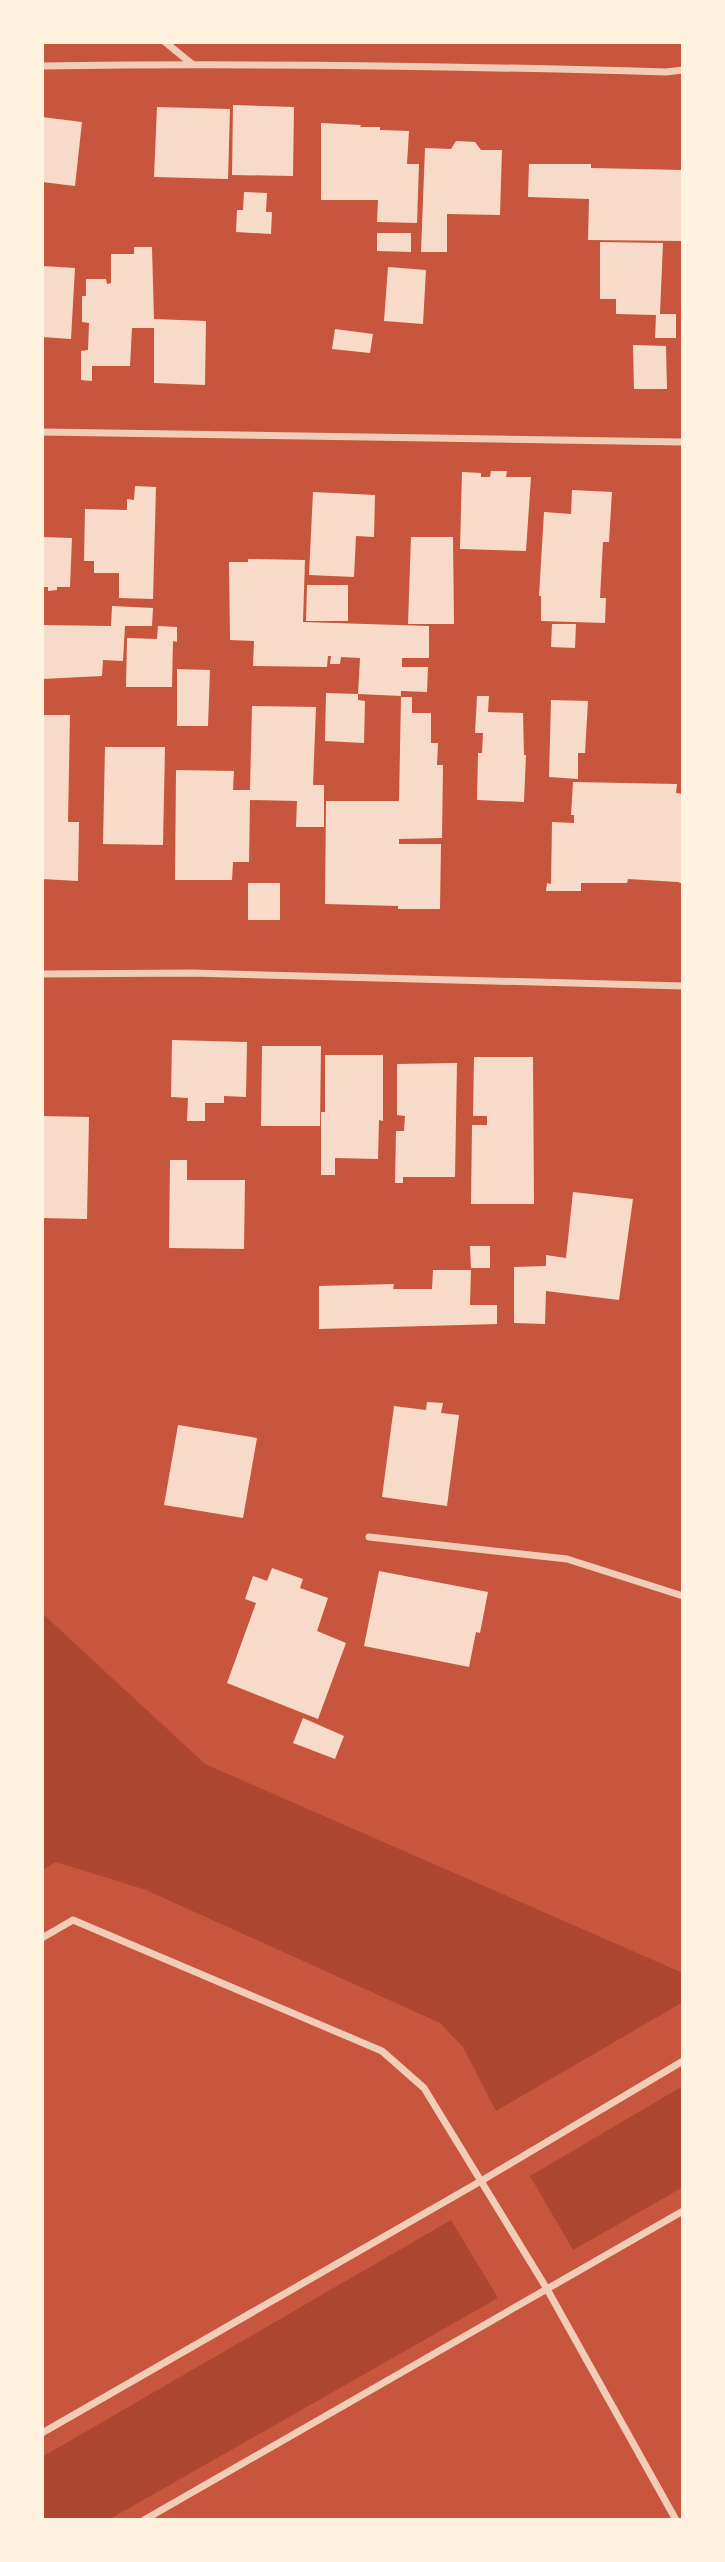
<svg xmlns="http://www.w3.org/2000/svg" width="725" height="2562" font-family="'DejaVu Sans',sans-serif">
	<rect width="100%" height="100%" fill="#c8553d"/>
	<!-- green -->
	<path fill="#ae4732" d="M 42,1613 L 205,1764 L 683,1973 L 683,2002 L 496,2111 L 463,2047 L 440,2023 L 146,1890 L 56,1862 L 42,1870 Z
		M 683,2086 L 683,2187 L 573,2250 L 530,2176 Z
		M 451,2220 L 498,2298 L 108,2520 L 42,2520 L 42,2457 Z"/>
	<!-- building -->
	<path fill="#f7dbc8" d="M 233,105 L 294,107 L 293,176 L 232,175 Z
		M 157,107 L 230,109 L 228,179 L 154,177 Z
		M 42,117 L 82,122 L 75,186 L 42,182 Z
		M 321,123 L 361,125 L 360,127 L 380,127 L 380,130 L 409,131 L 407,164 L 419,164 L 417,223 L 377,222 L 378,200 L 321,200 Z
		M 456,141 L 475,142 L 481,150 L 502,150 L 500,215 L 447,214 L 447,252 L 421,252 L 425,148 L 451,149 Z
		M 529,164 L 591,164 L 591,168 L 683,170 L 681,212 L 683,212 L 683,241 L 588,240 L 589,199 L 528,197 Z
		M 244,192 L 267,193 L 266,212 L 272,212 L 271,234 L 236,232 L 237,210 L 243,210 Z
		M 377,233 L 411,233 L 411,252 L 377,251 Z
		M 600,242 L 663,243 L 660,314 L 676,314 L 676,338 L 655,338 L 656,315 L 616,314 L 616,299 L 600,299 Z
		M 134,247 L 152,247 L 154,319 L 206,321 L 205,385 L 154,383 L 154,328 L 132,328 L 130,366 L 92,366 L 92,381 L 81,380 L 81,351 L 88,350 L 89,323 L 82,322 L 82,296 L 86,296 L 86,279 L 106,279 L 107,284 L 111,283 L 111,254 L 134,254 Z
		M 42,266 L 75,268 L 71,339 L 42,337 Z
		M 388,267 L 426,270 L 423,324 L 384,321 Z
		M 335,329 L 373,334 L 370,353 L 332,349 Z
		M 633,345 L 666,346 L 667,389 L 634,389 Z
		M 491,471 L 507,471 L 506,477 L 531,477 L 526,551 L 460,549 L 462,472 L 481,473 L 481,477 L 490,477 Z
		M 135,486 L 156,487 L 153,599 L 119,598 L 119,573 L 94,573 L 94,561 L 84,561 L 85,509 L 127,510 L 127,499 L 134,500 Z
		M 572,490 L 612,492 L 609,542 L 603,542 L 600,598 L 606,598 L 605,623 L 541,621 L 541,596 L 539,596 L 544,512 L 571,514 Z
		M 313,492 L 375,495 L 374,537 L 356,536 L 354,577 L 309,575 Z
		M 42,537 L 72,538 L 70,587 L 57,587 L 57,590 L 48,591 L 48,587 L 42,587 Z
		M 411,537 L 453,537 L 454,624 L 408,624 Z
		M 248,559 L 305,560 L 303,622 L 429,626 L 429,658 L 402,658 L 402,667 L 428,667 L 427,692 L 401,691 L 401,696 L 358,694 L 360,658 L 341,657 L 340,664 L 330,664 L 331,656 L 328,656 L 327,667 L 253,666 L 254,641 L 230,640 L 229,562 L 248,562 Z
		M 307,585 L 348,585 L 348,621 L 306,621 Z
		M 112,606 L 153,608 L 152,626 L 125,626 L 123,661 L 103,660 L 102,676 L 42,679 L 42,625 L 111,626 Z
		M 552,624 L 576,624 L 575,648 L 551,647 Z
		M 158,626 L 177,627 L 177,642 L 173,641 L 172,687 L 126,687 L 127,638 L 157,639 Z
		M 177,669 L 210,670 L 208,726 L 177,726 Z
		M 326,693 L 358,694 L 358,700 L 365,701 L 364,743 L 325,741 Z
		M 477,696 L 489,696 L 488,712 L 523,713 L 524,755 L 526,755 L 524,802 L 477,800 L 478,753 L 482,753 L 483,733 L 475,733 Z
		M 401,697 L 412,697 L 412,713 L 431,713 L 431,743 L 438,743 L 437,765 L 443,765 L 442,838 L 399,839 L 399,844 L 441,844 L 440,909 L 398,909 L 398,906 L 325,904 L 326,801 L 399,801 Z
		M 551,700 L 588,701 L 585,753 L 578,753 L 578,779 L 549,777 Z
		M 252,706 L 316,707 L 313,785 L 324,785 L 324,827 L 296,827 L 297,801 L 250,800 L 249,862 L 233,862 L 232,880 L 175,880 L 176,770 L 234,771 L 233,790 L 250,790 Z
		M 42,715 L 70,715 L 68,822 L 79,822 L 78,881 L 42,879 Z
		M 105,747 L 165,747 L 163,845 L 103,844 Z
		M 573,782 L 677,784 L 676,793 L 683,794 L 683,884 L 678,882 L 628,879 L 627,883 L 581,883 L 581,891 L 546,891 L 547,883 L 551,884 L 552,822 L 574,823 L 574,815 L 571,815 Z
		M 248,883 L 280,883 L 280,920 L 248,920 Z
		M 172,1040 L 247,1042 L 246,1097 L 224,1096 L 224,1103 L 205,1103 L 205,1121 L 187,1121 L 188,1098 L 171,1097 Z
		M 262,1046 L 321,1046 L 320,1126 L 261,1126 Z
		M 325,1055 L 383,1055 L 383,1121 L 379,1120 L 378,1159 L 335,1158 L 335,1175 L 321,1175 L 321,1112 L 325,1112 Z
		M 474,1057 L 533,1057 L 534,1204 L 471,1204 L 472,1125 L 487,1125 L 487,1116 L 473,1116 Z
		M 457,1063 L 455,1177 L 403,1177 L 403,1183 L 395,1183 L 396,1131 L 404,1131 L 405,1116 L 397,1115 L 397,1064 Z
		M 42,1116 L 89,1117 L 87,1219 L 42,1218 Z
		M 170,1160 L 187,1160 L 187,1180 L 245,1180 L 244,1249 L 169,1248 Z
		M 573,1192 L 633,1199 L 619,1300 L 546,1291 L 545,1324 L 514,1323 L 514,1267 L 546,1266 L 546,1255 L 566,1258 Z
		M 470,1246 L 490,1246 L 490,1268 L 471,1268 Z
		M 433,1270 L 471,1270 L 470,1305 L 497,1305 L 497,1324 L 319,1329 L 319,1286 L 394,1284 L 393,1289 L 432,1289 Z
		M 427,1402 L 443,1403 L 441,1413 L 459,1415 L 447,1506 L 382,1497 L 394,1406 L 426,1410 Z
		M 178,1425 L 257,1438 L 243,1518 L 164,1505 Z
		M 272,1568 L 303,1579 L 300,1588 L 328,1598 L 317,1631 L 346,1643 L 318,1719 L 227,1683 L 256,1603 L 245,1599 L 253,1576 L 267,1581 Z
		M 379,1571 L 488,1592 L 480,1633 L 476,1632 L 469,1667 L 364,1646 Z
		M 303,1718 L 344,1736 L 335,1759 L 293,1743 Z"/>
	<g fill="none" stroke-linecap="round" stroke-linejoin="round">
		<!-- minor -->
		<path stroke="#f1ccb7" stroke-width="7" d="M 165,42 L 192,64
			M 42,66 C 250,63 458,66 666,72 L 683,70
			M 42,432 L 683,442
			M 42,974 L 192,973 L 683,986
			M 369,1537 L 567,1559 L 683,1596
			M 42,1938 L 73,1920 L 382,2051 L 424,2088 L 547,2289 L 676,2520
			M 42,2433 L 481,2181 L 683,2061
			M 144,2520 L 683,2211"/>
	</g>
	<!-- border -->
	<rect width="725" height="2562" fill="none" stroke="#fff3e0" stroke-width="88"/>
</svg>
